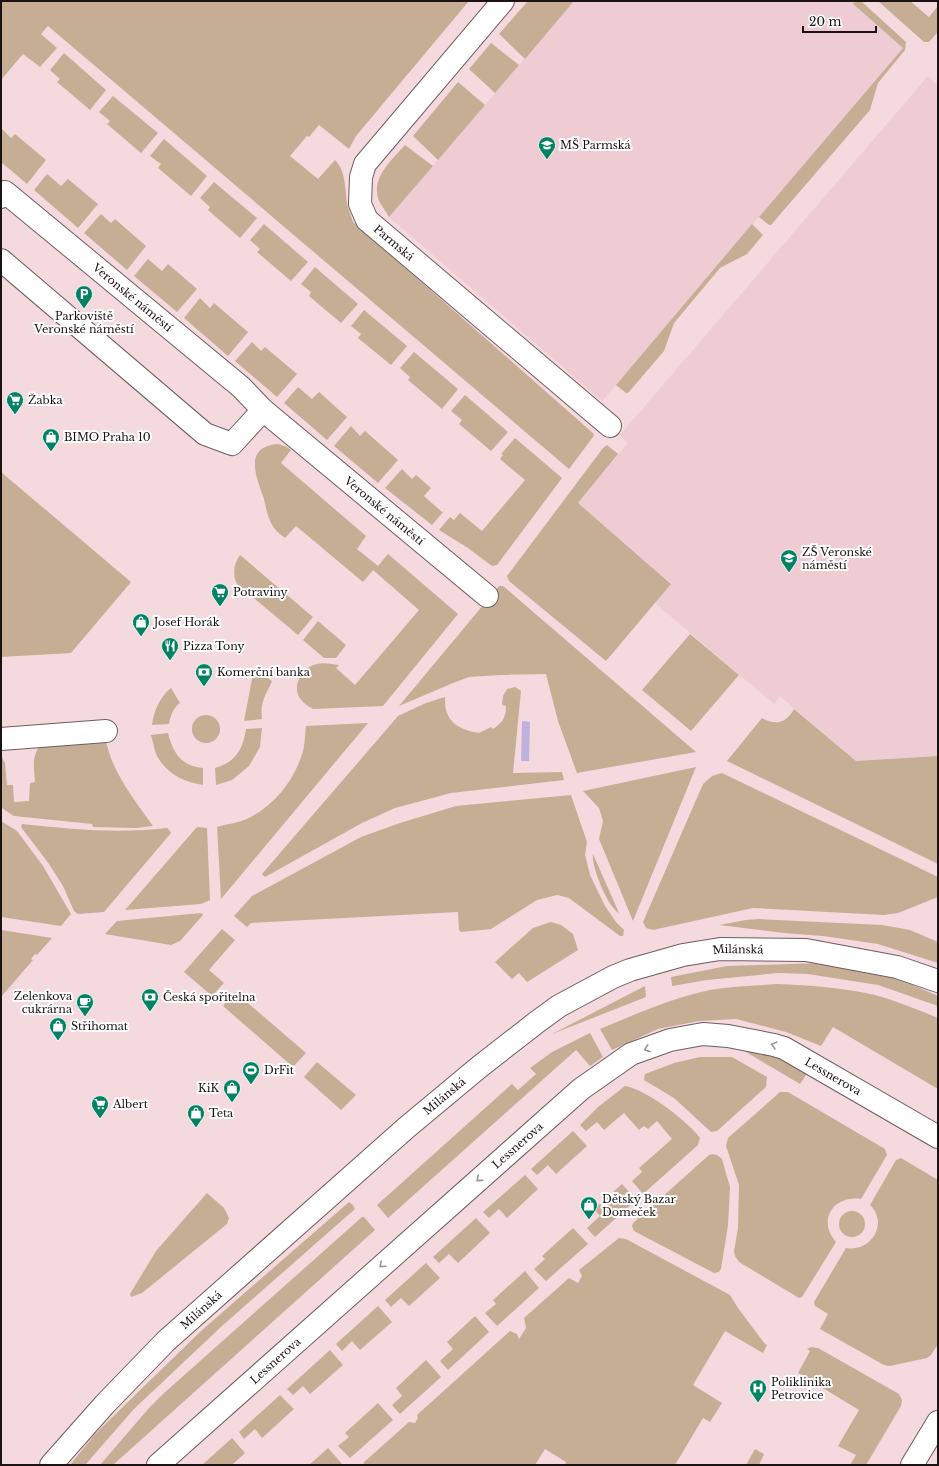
<svg xmlns="http://www.w3.org/2000/svg" width="939" height="1466" font-family="'Libre Baskerville',serif">
	<rect width="100%" height="100%" fill="#f4d9de"/>
	<!-- built -->
	<path fill="#efcbd3" d="M 574,1 L 850,1 L 903,48 L 602,401 L 389,217 Z
		M 928,76 L 938,85 L 938,756 L 856,761 L 780,696 L 774,704 L 655,603 L 671,583 L 578,503 L 628,443 L 620,435 Z"/>
	<!-- green -->
	<path fill="#c6ae94" d="M 1,1 L 469,1 L 356,136 L 349,149 L 319,125 L 309,137 L 307,136 L 290,156 L 318,179 L 335,160 C 346,171 345,189 347,203 C 348,209 351,216 353,222 L 594,434 L 593,437 L 569,469 L 48,26 L 41,34 L 57,48 L 40,67 L 23,54 L 1,80 Z
		M 528,1 L 574,1 L 525,59 L 499,34 Z
		M 861,1 L 906,42 L 905,50 L 878,83 L 870,110 L 771,225 L 769,225 L 759,217 L 903,48 L 852,3 Z
		M 878,1 L 910,1 L 929,17 L 938,6 L 938,32 L 929,42 L 924,42 Z
		M 491,43 L 519,65 L 495,93 L 469,69 Z
		M 64,53 L 106,90 L 90,110 L 57,82 L 60,79 L 50,70 Z
		M 458,82 L 485,105 L 438,160 L 413,136 Z
		M 113,96 L 158,133 L 141,153 L 107,124 L 110,121 L 99,112 Z
		M 1,128 L 11,138 L 15,134 L 46,160 L 27,184 L 1,162 Z
		M 164,139 L 207,176 L 191,196 L 158,168 L 161,164 L 150,156 Z
		M 405,145 L 433,166 L 389,217 C 386,212 382,206 379,201 C 370,178 392,160 405,145 Z
		M 47,174 L 61,186 L 68,179 L 98,204 L 78,228 L 34,190 Z
		M 214,182 L 257,218 L 240,238 L 208,210 L 210,207 L 200,198 Z
		M 101,214 L 111,223 L 115,219 L 146,246 L 127,270 L 84,233 Z
		M 264,224 L 308,262 L 291,281 L 257,252 L 260,249 L 250,240 Z
		M 752,224 L 763,235 L 747,254 L 720,268 L 674,323 L 664,351 L 628,393 L 626,393 L 616,385 Z
		M 148,259 L 162,271 L 168,264 L 197,289 L 177,312 L 134,276 Z
		M 315,267 L 358,304 L 341,323 L 309,296 L 311,292 L 301,284 Z
		M 200,298 L 210,308 L 214,303 L 248,332 L 228,356 L 184,318 Z
		M 364,310 L 407,346 L 391,365 L 358,338 L 361,334 L 351,326 Z
		M 252,342 L 261,351 L 265,347 L 297,374 L 277,397 L 235,361 Z
		M 414,352 L 458,389 L 442,409 L 408,380 L 410,377 L 400,368 Z
		M 298,387 L 312,399 L 319,392 L 347,417 L 327,440 L 284,403 Z
		M 465,395 L 508,432 L 491,451 L 459,424 L 462,420 L 451,411 Z
		M 351,426 L 360,436 L 365,431 L 398,460 L 378,483 L 334,446 Z
		M 515,438 L 562,478 L 497,565 L 492,566 L 468,548 L 439,530 L 450,517 L 454,520 L 460,513 L 482,531 L 525,480 L 500,459 L 503,455 L 501,454 Z
		M 278,444 L 287,447 L 291,450 L 281,463 L 366,536 L 357,549 L 378,566 L 388,554 L 458,614 L 383,706 L 313,709 C 308,706 303,703 299,697 C 292,684 304,666 317,664 C 324,662 332,664 339,665 L 336,668 L 355,685 L 419,610 L 373,570 L 363,582 L 296,526 L 285,538 C 281,535 277,532 274,528 C 268,520 266,508 264,499 C 257,478 242,447 278,444 Z
		M 607,445 L 618,454 L 578,503 L 671,584 L 606,661 L 509,581 L 507,576 L 603,448 Z
		M 402,469 L 412,479 L 416,475 L 431,488 L 424,496 L 442,512 L 444,511 L 432,525 L 385,488 Z
		M 1,472 L 131,582 L 71,653 L 1,657 Z
		M 240,555 L 313,617 L 298,635 L 237,584 C 232,575 234,563 240,555 Z
		M 499,586 L 503,586 L 696,752 L 577,773 L 558,721 L 546,674 L 501,675 L 469,677 L 453,683 L 399,706 Z
		M 318,621 L 346,645 L 336,658 L 324,658 L 303,640 Z
		M 690,634 L 739,675 L 691,731 L 642,690 Z
		M 255,673 L 259,673 L 272,681 C 269,689 263,697 262,706 C 261,710 262,715 262,719 L 244,721 L 252,679 Z
		M 515,687 L 521,691 L 513,773 L 562,772 L 564,780 L 451,793 L 395,808 L 362,823 L 265,877 L 262,874 L 398,716 L 426,703 L 445,697 C 444,722 458,729 479,733 L 491,727 L 493,729 C 502,723 506,718 506,706 L 502,705 L 503,696 L 507,689 Z
		M 171,688 L 180,703 C 174,707 170,716 169,724 L 152,725 C 154,710 160,697 171,688 Z
		M 794,709 L 856,761 L 938,756 L 938,864 L 727,761 L 762,718 C 776,726 786,723 794,709 Z
		M192 729a14 14 0 1 1 28 0a14 14 0 1 1-28 0Z
		M 368,723 L 221,899 L 217,827 C 226,824 238,823 247,819 C 274,806 295,780 303,751 C 305,744 305,734 306,726 Z
		M 262,728 L 260,747 L 249,766 L 232,780 L 216,785 L 215,768 C 236,762 243,749 246,729 Z
		M 168,733 C 173,753 181,766 203,768 L 203,785 C 184,782 167,774 157,756 C 154,750 153,741 151,735 Z
		M 106,741 C 113,774 134,799 153,826 L 136,828 L 93,827 L 92,824 L 14,816 L 6,811 L 2,808 L 1,755 L 5,763 L 7,785 L 13,785 L 14,802 L 29,801 L 30,783 L 35,782 C 34,766 31,756 42,743 Z
		M 696,767 L 633,921 L 599,839 L 603,821 L 599,808 L 583,791 Z
		M 722,773 L 938,877 L 938,897 L 898,913 L 884,915 L 753,908 L 653,930 L 646,928 L 643,922 L 703,784 L 712,776 Z
		M 571,795 L 587,842 L 585,855 L 590,875 L 605,906 L 616,922 L 624,930 L 623,936 L 620,936 L 569,898 L 557,895 L 537,900 L 491,929 L 461,932 L 459,930 L 458,912 L 251,923 L 247,927 L 234,916 L 252,896 L 361,837 L 400,823 L 456,806 Z
		M 1,821 L 17,831 L 43,866 L 71,914 L 61,926 L 1,917 Z
		M 22,824 C 70,829 119,834 167,828 L 170,831 L 171,833 L 104,912 L 78,914 L 74,911 L 63,886 L 49,864 L 21,827 Z
		M 197,827 L 207,828 L 210,900 L 201,904 L 125,910 Z
		M 593,854 L 619,913 C 608,908 591,866 593,854 Z
		M 201,913 L 203,915 L 180,941 L 171,945 L 105,934 L 117,921 Z
		M 759,919 L 882,925 L 910,930 L 938,942 L 938,963 L 878,944 L 823,936 L 784,933 L 719,925 L 746,920 Z
		M 551,922 L 561,925 L 573,934 L 578,950 L 527,982 L 519,973 L 512,979 L 495,962 L 533,928 Z
		M 222,929 L 235,940 L 209,970 L 224,983 L 212,996 L 184,972 Z
		M 1,930 L 52,938 L 37,955 L 35,954 L 31,959 L 33,960 L 1,997 Z
		M 821,963 L 897,978 L 938,996 L 938,1006 L 878,985 L 808,974 L 778,973 L 707,980 L 672,986 L 671,977 L 727,966 Z
		M 777,984 C 808,985 845,988 875,995 C 896,1001 917,1009 938,1018 L 938,1089 L 833,1027 L 821,1046 L 786,1032 L 736,1019 L 699,1021 L 658,1029 L 612,1050 L 600,1029 C 636,1014 672,998 710,990 C 732,986 755,986 777,984 Z
		M 645,986 L 646,997 L 552,1034 Z
		M 235,992 L 306,1053 L 293,1067 L 223,1006 Z
		M 590,1033 L 603,1057 L 590,1066 L 576,1050 L 388,1218 L 377,1205 L 512,1084 L 518,1090 L 536,1074 L 530,1068 L 552,1052 Z
		M 736,1046 L 790,1060 L 810,1069 L 800,1084 Z
		M 700,1057 L 732,1057 L 767,1077 L 766,1087 L 717,1131 L 711,1132 L 674,1098 L 644,1080 L 645,1074 L 674,1063 Z
		M 317,1062 L 356,1095 L 341,1110 L 304,1077 Z
		M 625,1086 C 644,1088 689,1122 700,1138 L 698,1145 L 643,1194 L 632,1181 L 642,1172 L 639,1168 L 672,1139 L 657,1121 L 648,1129 L 644,1126 L 639,1130 L 624,1113 L 604,1130 L 597,1122 L 586,1131 L 580,1125 L 598,1107 Z
		M 780,1092 L 788,1092 L 885,1149 L 887,1155 L 861,1199 C 833,1195 817,1221 836,1242 L 802,1297 L 799,1298 L 739,1262 L 735,1256 L 734,1251 L 738,1228 L 739,1185 L 726,1146 L 728,1138 Z
		M 573,1131 L 587,1146 L 556,1174 L 548,1165 L 537,1175 L 531,1169 Z
		M 713,1154 L 717,1155 L 722,1159 L 730,1187 L 728,1225 L 721,1269 L 719,1272 L 714,1273 L 634,1231 L 632,1226 L 633,1223 L 709,1155 Z
		M 901,1158 L 938,1180 L 938,1344 L 931,1355 L 927,1358 L 890,1366 L 884,1365 L 820,1329 L 828,1314 L 815,1306 L 814,1302 L 846,1248 C 871,1253 889,1223 870,1205 L 896,1160 Z
		M 525,1175 L 538,1189 L 507,1218 L 499,1209 L 489,1218 L 483,1212 Z
		M 622,1184 L 636,1200 L 595,1237 L 587,1228 L 600,1216 L 594,1209 Z
		M 207,1193 L 224,1208 L 229,1218 L 227,1224 L 142,1293 L 131,1297 L 130,1294 L 156,1251 Z
		M 349,1202 L 353,1205 L 355,1209 L 222,1326 L 134,1409 L 85,1465 L 70,1465 L 95,1434 L 201,1331 Z
		M839 1224a13 13 0 1 1 26 0a13 13 0 1 1-26 0Z
		M 362,1217 L 364,1217 L 375,1230 L 113,1465 L 100,1465 L 149,1408 L 163,1394 Z
		M 476,1218 L 490,1233 L 458,1263 L 449,1254 L 439,1263 L 433,1257 Z
		M 573,1228 L 588,1244 L 546,1281 L 534,1269 L 545,1259 L 542,1256 Z
		M 619,1238 L 626,1239 L 730,1295 L 738,1308 L 765,1344 L 767,1345 L 763,1353 L 725,1331 L 693,1385 L 722,1403 L 710,1422 L 703,1418 L 675,1465 L 565,1465 L 566,1462 L 545,1449 L 535,1465 L 366,1465 L 363,1463 L 409,1422 L 415,1423 L 418,1418 L 417,1415 L 510,1331 L 517,1334 L 519,1339 L 526,1328 L 524,1318 L 569,1278 L 578,1283 L 582,1276 L 579,1270 Z
		M 426,1263 L 440,1278 L 409,1306 L 401,1298 L 391,1307 L 385,1300 Z
		M 525,1271 L 539,1288 L 497,1326 L 485,1313 L 496,1304 L 493,1300 Z
		M 378,1306 L 392,1322 L 360,1350 L 352,1341 L 342,1351 L 336,1344 Z
		M 475,1316 L 489,1332 L 448,1370 L 440,1361 L 453,1349 L 447,1342 Z
		M 811,1347 L 818,1348 L 899,1394 L 902,1400 L 901,1406 L 866,1465 L 850,1465 L 856,1455 L 838,1446 L 859,1410 L 798,1373 L 810,1351 L 807,1349 Z
		M 330,1350 L 343,1365 L 310,1394 L 303,1386 L 293,1395 L 287,1389 Z
		M 426,1360 L 441,1377 L 400,1414 L 392,1405 L 402,1396 L 396,1388 Z
		M 280,1395 L 294,1409 L 262,1438 L 255,1429 L 244,1439 L 239,1432 Z
		M 378,1403 L 393,1420 L 350,1458 L 338,1446 L 349,1437 L 345,1433 Z
		M 232,1438 L 245,1453 L 232,1465 L 202,1465 Z
		M 328,1448 L 343,1465 L 309,1465 Z
		M 755,1449 L 764,1454 L 759,1465 L 746,1465 Z"/>
	<!-- water -->
	<path fill="#beb1dd" d="M 522,721 L 530,722 L 529,761 L 521,761 Z"/>
	<g fill="none" stroke-linecap="round" stroke-linejoin="round">
		<!-- minor casing -->
		<g stroke="#725b60" stroke-width="24">
			<g id="minor">
				<path id="s1" d="M 503,1 L 365,164 L 361,177 L 360,204 L 367,220 L 610,426"/>
				<path id="s2" d="M 1,197 L 5,192 L 241,387 L 263,410 L 487,596"/>
				<path d="M 1,260 L 205,434 L 232,444 L 263,410"/>
				<path d="M 1,739 L 106,731"/>
				<path id="s3" d="M 51,1465 L 105,1404 L 166,1341 L 406,1128 L 478,1068 L 537,1022 L 559,1006 L 613,977 L 630,970 L 683,955 L 720,949 L 806,950 L 897,967 L 938,981"/>
				<path id="s4" d="M 158,1465 L 581,1089 L 631,1054 L 670,1040 L 703,1034 L 728,1036 L 774,1045 L 784,1048 L 938,1137"/>
				<path d="M 912,1465 L 938,1422"/>
			</g>
		</g>
		<!-- minor -->
		<use href="#minor" stroke="#fff" stroke-width="22"/>
	</g>
	<!-- one-way arrows -->
	<defs><path id="oneway-chevron" d="M-2-3.5L2.5 0L-2 3.5" fill="none" stroke-width="1.6" stroke-linecap="round" stroke-linejoin="round"/></defs>
	<g stroke="#989495">
		<use href="#oneway-chevron" transform="translate(774 1045) rotate(-165)"/>
		<use href="#oneway-chevron" transform="translate(647 1049) rotate(159)"/>
		<use href="#oneway-chevron" transform="translate(479 1179) rotate(139)"/>
		<use href="#oneway-chevron" transform="translate(382 1265) rotate(138)"/>
	</g>
	<!-- icons -->
	<defs>
		<g id="school-pin" transform="scale(0.9)"><path d="M0 17L-7.5 6A9.5 9.5 0 1 1 7.5 6Z" fill="#008263" stroke="#fff"/><path d="M0-5L7-2L0 1L-7-2ZM-4 1L0 2.5L4 1V4Q0 6-4 4Z" fill="#fff"/></g>
		<g id="parking-pin" transform="scale(0.9)"><path d="M0 17L-7.5 6A9.5 9.5 0 1 1 7.5 6Z" fill="#008263" stroke="#fff"/><path d="M-3.5-5.5H1a3.5 3.5 0 0 1 0 7H-1V5.5H-3.5ZM-1-3.4V-.6H.8a1.4 1.4 0 0 0 0-2.8Z" fill="#fff"/></g>
		<g id="supermarket-pin" transform="scale(0.9)"><path d="M0 17L-7.5 6A9.5 9.5 0 1 1 7.5 6Z" fill="#008263" stroke="#fff"/><path d="M-6-5.5h2.5l.6 2H6L4.5 2H-2.5L-4.4-4H-6ZM-1.5 3.2a1.3 1.3 0 1 0 .1 0ZM3 3.2a1.3 1.3 0 1 0 .1 0Z" fill="#fff"/></g>
		<g id="shop-pin" transform="scale(0.9)"><path d="M0 17L-7.5 6A9.5 9.5 0 1 1 7.5 6Z" fill="#008263" stroke="#fff"/><path d="M-5-2.5h2.3a2.7 3.5 0 0 1 5.4 0H5L5.5 6h-11ZM-1.5-2.5h3a1.5 2.3 0 0 0-3 0Z" fill="#fff"/></g>
		<g id="restaurant-pin" transform="scale(0.9)"><path d="M0 17L-7.5 6A9.5 9.5 0 1 1 7.5 6Z" fill="#008263" stroke="#fff"/><path d="M-5-6h1v4h1v-4h1v4h1v-4h1v5L-1.5 .5V6h-2V.5L-5-1ZM5-6V6H3V1.5H1.5Q1.5-4 5-6Z" fill="#fff"/></g>
		<g id="bank-pin" transform="scale(0.9)"><path d="M0 17L-7.5 6A9.5 9.5 0 1 1 7.5 6Z" fill="#008263" stroke="#fff"/><path d="M-6-4H6V4H-6ZM0-2.3a2.3 2.3 0 1 0 0 4.6a2.3 2.3 0 1 0 0-4.6Z" fill="#fff"/></g>
		<g id="cafe-pin" transform="scale(0.9)"><path d="M0 17L-7.5 6A9.5 9.5 0 1 1 7.5 6Z" fill="#008263" stroke="#fff"/><path d="M-5.5-4.5H6V0H3Q3 3.5 0 3.5H-2.5Q-5.5 3.5-5.5 0ZM3-3.2v2h1.7v-2ZM-6 4.5H4V6H-6Z" fill="#fff"/></g>
		<g id="stadium-pin" transform="scale(0.9)"><path d="M0 17L-7.5 6A9.5 9.5 0 1 1 7.5 6Z" fill="#008263" stroke="#fff"/><path d="M0-5a6.5 5 0 1 0 0 10a6.5 5 0 1 0 0-10ZM-3.5-1.8h7v3.6h-7Z" fill="#fff"/></g>
		<g id="hospital-pin" transform="scale(0.9)"><path d="M0 17L-7.5 6A9.5 9.5 0 1 1 7.5 6Z" fill="#008263" stroke="#fff"/><path d="M-5-5h3v3.5h4V-5h3V5h-3V1.5h-4V5h-3Z" fill="#fff"/></g>
	</defs>
	<g fill-rule="evenodd">
		<use href="#school-pin" x="547" y="145"/>
		<use href="#parking-pin" x="84" y="294"/>
		<use href="#supermarket-pin" x="15" y="400"/>
		<use href="#shop-pin" x="51" y="437"/>
		<use href="#school-pin" x="789" y="558"/>
		<use href="#supermarket-pin" x="220" y="592"/>
		<use href="#shop-pin" x="141" y="622"/>
		<use href="#restaurant-pin" x="170" y="646"/>
		<use href="#bank-pin" x="204" y="672"/>
		<use href="#bank-pin" x="150" y="997"/>
		<use href="#cafe-pin" x="85" y="1002"/>
		<use href="#shop-pin" x="58" y="1026"/>
		<use href="#stadium-pin" x="251" y="1070"/>
		<use href="#shop-pin" x="232" y="1088"/>
		<use href="#supermarket-pin" x="100" y="1104"/>
		<use href="#shop-pin" x="196" y="1113"/>
		<use href="#shop-pin" x="589" y="1205"/>
		<use href="#hospital-pin" x="758" y="1388"/>
	</g>
	<g text-anchor="middle" dominant-baseline="central" stroke-width="4" stroke-linejoin="round" paint-order="stroke">
		<!-- poi labels -->
		<g font-size="11" fill="#1b1214" stroke="#fff" text-anchor="start">
			<text x="560" y="145">MŠ Parmská</text>
			<text x="84" y="316" text-anchor="middle">Parkoviště<tspan x="84" dy="13">Veronské náměstí</tspan></text>
			<text x="28" y="400">Žabka</text>
			<text x="64" y="437">BIMO Praha 10</text>
			<text x="802" y="552">ZŠ Veronské<tspan x="802" dy="13">náměstí</tspan></text>
			<text x="233" y="592">Potraviny</text>
			<text x="154" y="622">Josef Horák</text>
			<text x="183" y="646">Pizza Tony</text>
			<text x="217" y="672">Komerční banka</text>
			<text x="72" y="996" text-anchor="end">Zelenkova<tspan x="72" dy="13">cukrárna</tspan></text>
			<text x="163" y="997">Česká spořitelna</text>
			<text x="71" y="1026">Střihomat</text>
			<text x="264" y="1070">DrFit</text>
			<text x="219" y="1088" text-anchor="end">KiK</text>
			<text x="113" y="1104">Albert</text>
			<text x="209" y="1113">Teta</text>
			<text x="602" y="1199">Dětský Bazar<tspan x="602" dy="13">Domeček</tspan></text>
			<text x="771" y="1382">Poliklinika<tspan x="771" dy="13">Petrovice</tspan></text>
		</g>
		<!-- street labels -->
		<g font-size="11" fill="#1b1214" stroke="#fff">
			<text stroke="none"><textPath href="#s1" startOffset="307">Parmská</textPath></text>
			<text stroke="none"><textPath href="#s2" startOffset="172">Veronské náměstí</textPath></text>
			<text stroke="none"><textPath href="#s2" startOffset="502">Veronské náměstí</textPath></text>
			<text stroke="none"><textPath href="#s3" startOffset="876">Milánská</textPath></text>
			<text stroke="none"><textPath href="#s4" startOffset="841">Lessnerova</textPath></text>
			<text stroke="none"><textPath href="#s3" startOffset="540">Milánská</textPath></text>
			<text stroke="none"><textPath href="#s4" startOffset="481">Lessnerova</textPath></text>
			<text stroke="none"><textPath href="#s3" startOffset="216">Milánská</textPath></text>
			<text stroke="none"><textPath href="#s4" startOffset="157">Lessnerova</textPath></text>
		</g>
	</g>
	<!-- border -->
	<rect width="939" height="1466" fill="none" stroke="#1b1214" stroke-width="4"/>
	<!-- scale -->
	<path d="M803 26v6h73v-6" fill="none" stroke="#1b1214" stroke-width="2"/>
	<text x="809" y="26" font-size="12" fill="#1b1214" stroke="#ffffff" stroke-width="3" paint-order="stroke">20 m</text>
</svg>
